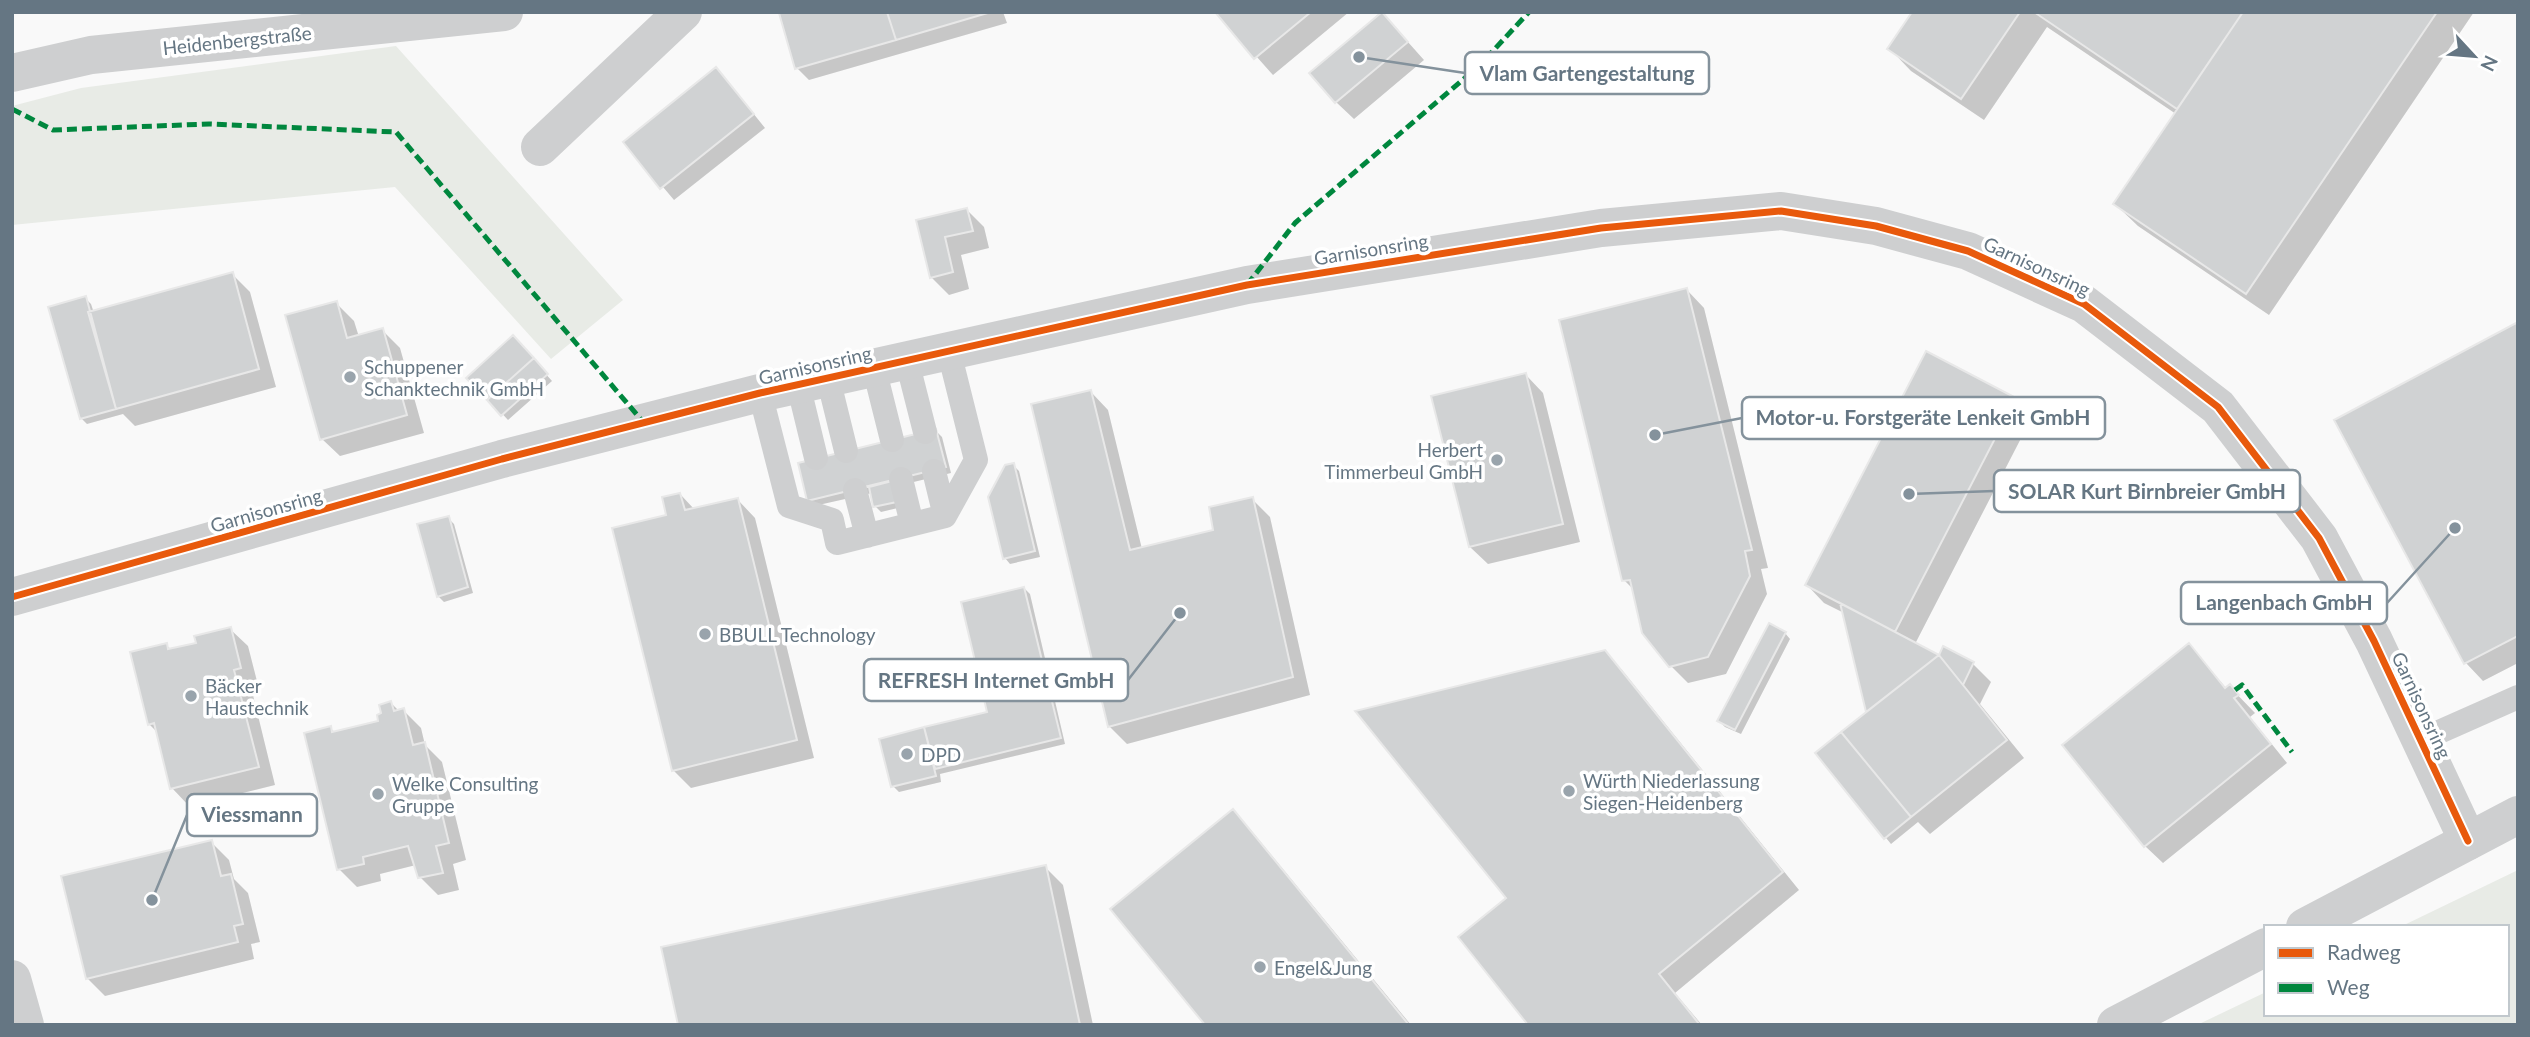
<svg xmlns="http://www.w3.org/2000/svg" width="2530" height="1037" font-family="Lato,sans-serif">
	<rect width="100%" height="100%" fill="#f9f9f9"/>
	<!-- green -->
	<path fill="#e8ebe6" d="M 396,46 L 623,300 L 551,359 L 395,187 L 12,225 L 12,106 L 81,88 Z
		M 2518,870 L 2518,1025 L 2197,1025 L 2266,992 L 2266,1014 L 2507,1014 L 2507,927 L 2400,927 Z"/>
	<!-- shadow -->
	<path fill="#0003" d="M 787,12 L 1003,12 L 1007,23 L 809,80 L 797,68 L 781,14 Z
		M 1217,12 L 1349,12 L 1273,75 Z
		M 1914,12 L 2474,12 L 2269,315 L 2138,226 L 2115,204 L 2176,114 L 2047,27 L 1984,120 L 1911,71 L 1889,48 Z
		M 1383,14 L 1424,60 L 1354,119 L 1336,102 Z
		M 728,82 L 765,128 L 674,200 L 625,142 Z
		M 967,210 L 984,227 L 989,248 L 961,255 L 969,289 L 949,295 L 931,277 L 918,222 Z
		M 232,274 L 250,292 L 276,387 L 135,426 L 123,414 L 87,424 L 81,418 L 85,298 L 91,304 L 94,313 Z
		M 1687,290 L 1704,308 L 1768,568 L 1761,569 L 1767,594 L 1726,674 L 1688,683 L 1670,665 L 1634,590 L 1624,580 Z
		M 336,303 L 354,321 L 359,337 L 382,330 L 400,348 L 424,433 L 340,456 L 322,439 Z
		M 2518,324 L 2518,663 L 2483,681 L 2466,663 L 2336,421 Z
		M 519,344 L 552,381 L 508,420 L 469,378 Z
		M 1526,375 L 1543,393 L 1580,542 L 1488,564 L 1470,547 Z
		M 1091,392 L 1108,410 L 1142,549 L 1215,532 L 1252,499 L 1270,517 L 1310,695 L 1127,744 L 1109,726 Z
		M 2015,399 L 2032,417 L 1915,644 L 1939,657 L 1944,648 L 1973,664 L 1991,682 L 1980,704 L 2024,758 L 1930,834 L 1918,822 L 1891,844 L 1817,753 L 1868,713 L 1844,613 L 1824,603 L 1807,585 Z
		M 936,431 L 942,437 L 951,473 L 897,486 L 902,507 L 881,512 L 875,506 L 872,493 L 814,506 L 809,501 Z
		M 1013,465 L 1019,471 L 1040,557 L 1010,564 L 1005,558 Z
		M 680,494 L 695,510 L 738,500 L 755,518 L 814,758 L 691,788 L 673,770 L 668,516 Z
		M 448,518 L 454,524 L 473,593 L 444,602 L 438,596 Z
		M 1024,588 L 1030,594 L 1065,744 L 940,774 L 941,782 L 899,792 L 893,786 L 881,740 L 989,713 Z
		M 230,629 L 248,646 L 258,685 L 251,687 L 275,785 L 189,806 L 172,788 L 158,733 L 149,724 L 166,645 L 172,650 L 198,644 Z
		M 1785,633 L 1790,639 L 1741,734 L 1725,727 L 1719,721 Z
		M 2189,645 L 2227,689 L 2230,687 L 2255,713 L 2250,717 L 2287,763 L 2163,863 L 2145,846 Z
		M 1604,652 L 1622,670 L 1799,890 L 1675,993 L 1702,1025 L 1530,1025 L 1508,898 Z
		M 391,703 L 399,711 L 403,710 L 421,728 L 425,745 L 442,762 L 466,860 L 453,864 L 459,890 L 438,895 L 420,877 L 416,865 L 380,874 L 381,881 L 357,887 L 339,869 L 330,728 L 336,733 L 381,722 Z
		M 1232,811 L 1250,829 L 1411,1025 L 1207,1025 Z
		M 211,842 L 229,860 L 234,879 L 248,893 L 260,942 L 251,944 L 254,959 L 105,996 L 87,978 Z
		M 1045,867 L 1063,885 L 1093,1025 L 679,1025 Z"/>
	<!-- building -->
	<path fill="#d0d2d3" stroke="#e8e8e8" stroke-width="2" d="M 887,12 L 896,40 L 795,69 L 779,13 Z
		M 887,12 L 991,12 L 896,40 Z
		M 1215,12 L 1311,12 L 1254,59 Z
		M 1382,12 L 1408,42 L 1335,103 L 1309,73 Z
		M 1912,12 L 2020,12 L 1961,99 L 1887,49 Z
		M 2034,12 L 2243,12 L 2177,109 Z
		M 2243,12 L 2437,12 L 2246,294 L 2113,204 Z
		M 716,67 L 754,114 L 660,189 L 623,142 Z
		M 967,208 L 973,231 L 945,237 L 953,272 L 930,278 L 916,220 Z
		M 233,272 L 259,369 L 116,409 L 88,312 Z
		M 1687,288 L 1752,550 L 1745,551 L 1750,576 L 1708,657 L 1669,667 L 1642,633 L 1630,580 L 1622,581 L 1559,320 Z
		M 86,296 L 116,409 L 80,419 L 48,307 Z
		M 337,301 L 347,338 L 383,328 L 407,415 L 320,440 L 285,315 Z
		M 2518,322 L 2518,636 L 2464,664 L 2334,420 Z
		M 513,335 L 534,358 L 487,400 L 466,378 Z
		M 1926,351 L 2016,398 L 1895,632 L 1805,585 Z
		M 534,358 L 548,374 L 501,416 L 487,400 Z
		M 1526,373 L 1563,524 L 1469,547 L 1431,396 Z
		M 1091,390 L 1130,550 L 1213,530 L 1209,507 L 1253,497 L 1293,677 L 1108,727 L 1031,404 Z
		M 936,429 L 946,467 L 807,501 L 798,463 Z
		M 1014,463 L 1035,551 L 1003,559 L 988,497 L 1005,465 Z
		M 892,481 L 897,502 L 873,507 L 869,487 Z
		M 680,493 L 685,510 L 738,498 L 797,740 L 672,771 L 612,528 L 666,515 L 662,497 Z
		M 449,516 L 468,587 L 437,597 L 417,524 Z
		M 1024,587 L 1061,738 L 935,769 L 924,727 L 987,712 L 961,602 Z
		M 1840,603 L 1939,655 L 1866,712 Z
		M 1769,623 L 1786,632 L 1735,730 L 1717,721 Z
		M 231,627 L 241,668 L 234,670 L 259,767 L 170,789 L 154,723 L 148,725 L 130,652 L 167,643 L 168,649 L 196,643 L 194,636 Z
		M 2189,643 L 2225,688 L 2230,684 L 2239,695 L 2234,698 L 2271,744 L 2144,847 L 2062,745 Z
		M 1943,646 L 1974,662 L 1963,685 L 1939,655 Z
		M 1605,650 L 1783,872 L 1659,974 L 1700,1025 L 1528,1025 L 1458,937 L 1506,898 L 1355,711 Z
		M 1939,655 L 2007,740 L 1911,817 L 1841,732 Z
		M 391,701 L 394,711 L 404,708 L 413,745 L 425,742 L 449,843 L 436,846 L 443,873 L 418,878 L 408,846 L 363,857 L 364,864 L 337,870 L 304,733 L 331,726 L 332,732 L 378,721 L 377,715 L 381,713 L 379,705 Z
		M 924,727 L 936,776 L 891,787 L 879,739 Z
		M 1841,732 L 1911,817 L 1884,839 L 1815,753 Z
		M 1233,809 L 1409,1025 L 1205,1025 L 1110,909 Z
		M 212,840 L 221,876 L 231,874 L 243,924 L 234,926 L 238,942 L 86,979 L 61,876 Z
		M 1046,865 L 1080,1025 L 678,1025 L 661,947 Z"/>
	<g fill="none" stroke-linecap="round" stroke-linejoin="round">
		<!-- service -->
		<path stroke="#cecfd0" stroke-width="24" d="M 907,361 L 925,432
			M 874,368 L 892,440
			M 828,378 L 846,451
			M 798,384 L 816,458
			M 760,393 L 789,506 L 832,520 L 837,543 L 945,516 L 976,460 L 949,352
			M 934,471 L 945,516
			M 901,479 L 912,524
			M 855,490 L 867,536
			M 2421,740 L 2518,697"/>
		<!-- minor -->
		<path stroke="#cecfd0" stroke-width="38" d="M 12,73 L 91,55 L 504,12
			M 540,147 L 683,12
			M 12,597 L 502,459 L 760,393 L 1247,285 L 1601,228 L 1781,211 L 1876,226 L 1968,251 L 2084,304 L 2218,407 L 2319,538 L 2374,641 L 2468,841
			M 12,979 L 25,1025"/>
		<!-- tertiary -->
		<path stroke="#cecfd0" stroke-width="38" d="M 2305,927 L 2518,815
			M 2116,1025 L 2266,947"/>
		<!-- quiet -->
		<path stroke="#00873e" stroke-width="5" stroke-dasharray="10 5" stroke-linecap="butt" d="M 12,109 L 53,130 L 209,124 L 396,132 L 644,423
			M 1247,285 L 1295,223 L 1479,66 L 1529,12
			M 2235,690 L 2242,685 L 2292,752"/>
		<!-- cycleway casing -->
		<g stroke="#fff" stroke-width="11">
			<path id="cycleway" d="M 12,597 L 502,459 L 760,393 L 1247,285 L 1601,228 L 1781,211 L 1876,226 L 1968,251 L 2084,304 L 2218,407 L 2319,538 L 2374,641 L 2468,841"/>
		</g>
		<!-- cycleway -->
		<use href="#cycleway" stroke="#e8590c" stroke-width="7"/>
	</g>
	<!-- markers -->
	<g fill="#99a4ac" stroke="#fff" stroke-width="2.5">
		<circle cx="350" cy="377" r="7"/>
		<circle cx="1497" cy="460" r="7"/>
		<circle cx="705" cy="634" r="7"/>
		<circle cx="191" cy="696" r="7"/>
		<circle cx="907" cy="754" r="7"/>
		<circle cx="1569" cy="791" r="7"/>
		<circle cx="378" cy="794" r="7"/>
		<circle cx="1260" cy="967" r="7"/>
	</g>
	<g text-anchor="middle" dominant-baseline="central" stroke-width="7" stroke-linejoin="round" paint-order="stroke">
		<!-- street labels -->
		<g font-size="19" fill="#657683" stroke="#fff">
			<text transform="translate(237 40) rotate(-6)">Heidenbergstraße</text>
			<text transform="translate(1371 249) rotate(-9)">Garnisonsring</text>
			<text transform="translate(2037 266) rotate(25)">Garnisonsring</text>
			<text transform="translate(815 365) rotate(-13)">Garnisonsring</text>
			<text transform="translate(266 510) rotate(-16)">Garnisonsring</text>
			<text transform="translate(2422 705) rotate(65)">Garnisonsring</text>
		</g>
		<!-- poi labels -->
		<g font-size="19" fill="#657683" stroke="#fff" text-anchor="start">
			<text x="364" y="366">Schuppener<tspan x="364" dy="22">Schanktechnik GmbH</tspan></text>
			<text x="1483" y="449" text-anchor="end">Herbert<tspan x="1483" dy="22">Timmerbeul GmbH</tspan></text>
			<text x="719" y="634">BBULL Technology</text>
			<text x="205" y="685">Bäcker<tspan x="205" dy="22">Haustechnik</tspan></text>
			<text x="921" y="754">DPD</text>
			<text x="1583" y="780">Würth Niederlassung<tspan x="1583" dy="22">Siegen-Heidenberg</tspan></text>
			<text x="392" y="783">Welke Consulting<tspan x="392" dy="22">Gruppe</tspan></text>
			<text x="1274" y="967">Engel&amp;Jung</text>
		</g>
	</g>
	<!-- callouts -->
	<path fill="none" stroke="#84929c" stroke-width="2.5" d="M1359 57L1465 73M1655 435L1742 418M1909 494L1994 491M2455 528L2387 603M1180 613L1128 680M152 900L187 815"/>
	<g fill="#84929c" stroke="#fff" stroke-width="2.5">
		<circle cx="1359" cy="57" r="7"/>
		<circle cx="1655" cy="435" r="7"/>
		<circle cx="1909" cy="494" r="7"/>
		<circle cx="2455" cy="528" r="7"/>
		<circle cx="1180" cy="613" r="7"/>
		<circle cx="152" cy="900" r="7"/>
	</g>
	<g fill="#fff" stroke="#84929c" stroke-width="2.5">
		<rect x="1465" y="52" width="244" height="42" rx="7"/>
		<rect x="1742" y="397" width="363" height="42" rx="7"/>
		<rect x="1994" y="470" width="306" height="42" rx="7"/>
		<rect x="2181" y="582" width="206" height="42" rx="7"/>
		<rect x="864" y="659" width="264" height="42" rx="7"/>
		<rect x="187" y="794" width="130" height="42" rx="7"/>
	</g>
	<g font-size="21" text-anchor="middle" font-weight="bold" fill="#657683">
		<text x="1587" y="81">Vlam Gartengestaltung</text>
		<text x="1923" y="425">Motor-u. Forstgeräte Lenkeit GmbH</text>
		<text x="2147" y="499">SOLAR Kurt Birnbreier GmbH</text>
		<text x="2284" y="610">Langenbach GmbH</text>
		<text x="996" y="688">REFRESH Internet GmbH</text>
		<text x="252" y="822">Viessmann</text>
	</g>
	<!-- border -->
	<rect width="2530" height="1037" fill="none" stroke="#657683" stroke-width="28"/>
	<!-- legend -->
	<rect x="2264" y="925" width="245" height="91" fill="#ffffff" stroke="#c1c8cd" stroke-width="2"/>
	<rect x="2278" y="948" width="35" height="10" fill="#e8590c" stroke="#c1c8cd" stroke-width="2"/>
	<text x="2327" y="960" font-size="21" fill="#657683">Radweg</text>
	<rect x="2278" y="983" width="35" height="10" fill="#00873e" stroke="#c1c8cd" stroke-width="2"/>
	<text x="2327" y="995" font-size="21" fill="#657683">Weg</text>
	<!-- north arrow -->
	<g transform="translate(2474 56) rotate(116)" stroke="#ffffff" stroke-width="5" paint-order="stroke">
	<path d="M0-5L12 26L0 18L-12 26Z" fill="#657683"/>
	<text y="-10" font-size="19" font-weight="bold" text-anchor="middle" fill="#657683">N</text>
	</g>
</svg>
